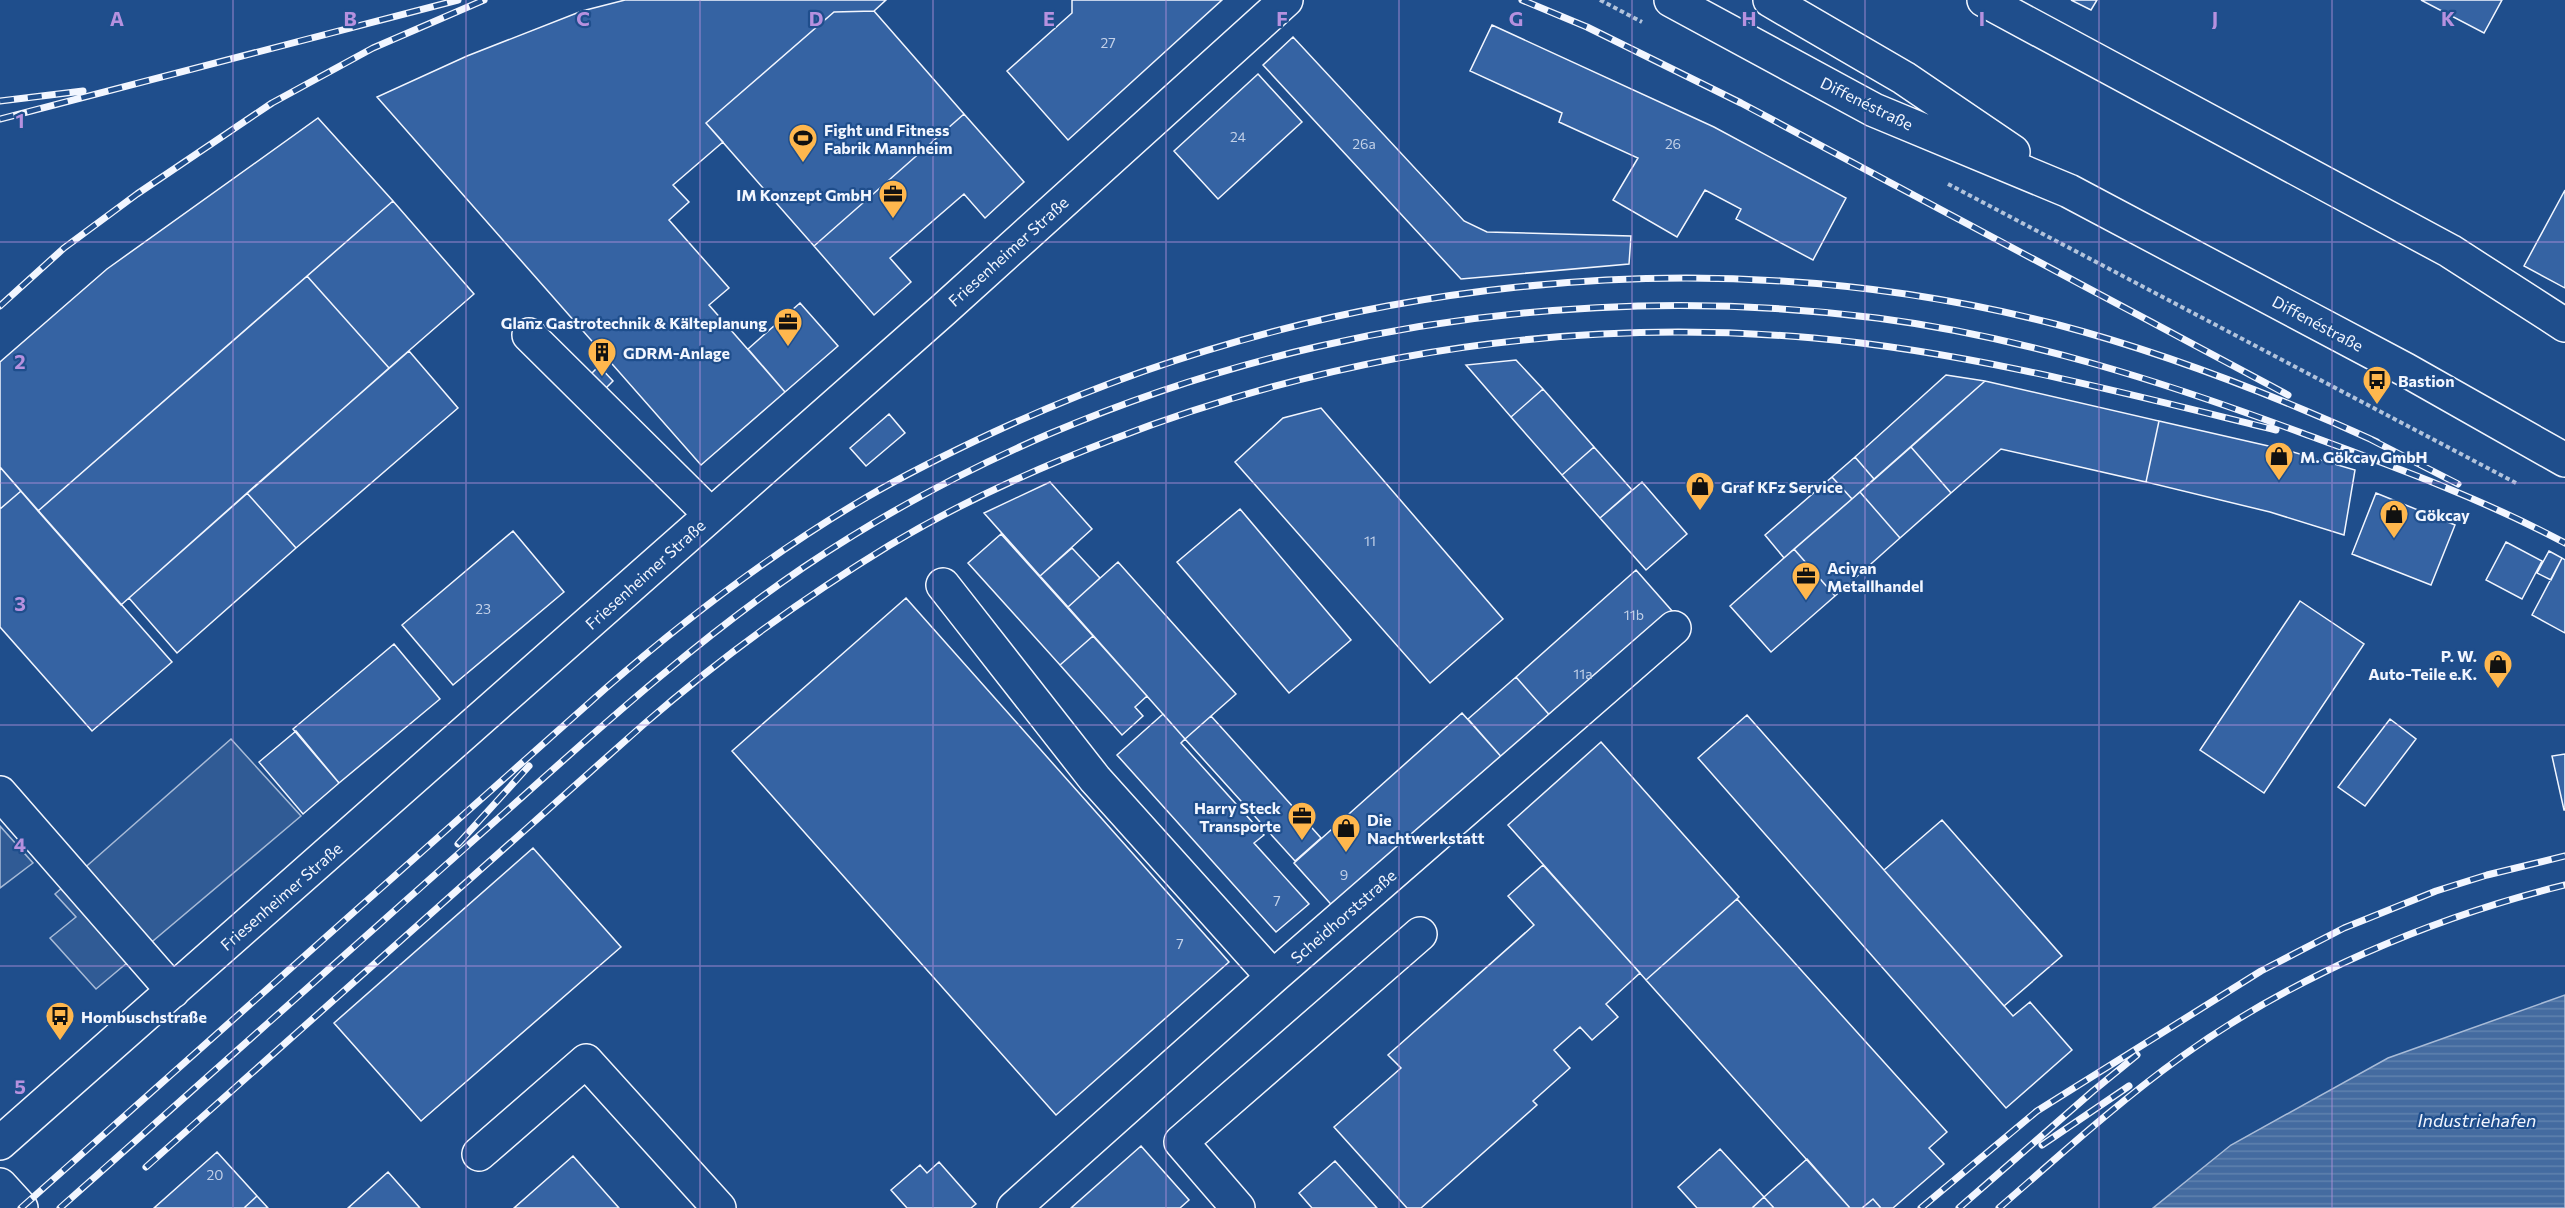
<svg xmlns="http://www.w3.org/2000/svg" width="2565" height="1208" font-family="Commissioner,sans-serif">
	<defs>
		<pattern id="water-rules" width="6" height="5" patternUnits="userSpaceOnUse" patternTransform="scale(1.5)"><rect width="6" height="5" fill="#446ba0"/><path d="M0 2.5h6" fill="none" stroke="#5f81ae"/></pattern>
	</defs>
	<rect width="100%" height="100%" fill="#1f4e8c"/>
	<!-- built -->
	<path fill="#305b95" stroke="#a8bbd7" stroke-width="1.5" d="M 231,739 L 301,816 L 96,989 L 50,938 L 76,917 L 55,894 Z
		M 0,826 L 33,863 L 0,888 Z"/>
	<!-- water -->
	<path fill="url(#water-rules)" stroke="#a8bbd7" stroke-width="1.5" d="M 2565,995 L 2565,1208 L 2153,1208 L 2231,1145 L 2388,1058 Z"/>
	<!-- building -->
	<path fill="#3563a3" stroke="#f2f6ff" stroke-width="1.5" d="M 625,0 L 886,0 L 874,11 L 834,12 L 706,123 L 723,142 L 673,185 L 689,202 L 669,220 L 729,288 L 709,305 L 785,392 L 701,465 L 377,97 L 467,56 L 582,11 Z
		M 1072,0 L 1222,0 L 1068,140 L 1007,71 L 1072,13 Z
		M 2071,0 L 2097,0 L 2091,10 Z
		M 2421,0 L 2502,0 L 2484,33 Z
		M 874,11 L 964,114 L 814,246 L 706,123 L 834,12 Z
		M 1492,25 L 1714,127 L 1846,198 L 1813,260 L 1736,219 L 1741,209 L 1705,190 L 1677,237 L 1613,200 L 1638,158 L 1559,122 L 1562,113 L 1470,71 Z
		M 1293,37 L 1464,221 L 1487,232 L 1631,236 L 1629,264 L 1461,279 L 1263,65 Z
		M 1258,74 L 1302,122 L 1218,199 L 1174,151 Z
		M 964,114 L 1024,182 L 985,218 L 964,194 L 890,258 L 911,282 L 874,315 L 814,246 Z
		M 318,118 L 393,201 L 38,511 L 0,467 L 0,362 L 107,269 Z
		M 2565,190 L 2565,288 L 2524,266 Z
		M 393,201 L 474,294 L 389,368 L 307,276 Z
		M 307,276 L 389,368 L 121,605 L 38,511 Z
		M 800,303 L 838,346 L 785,392 L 748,349 Z
		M 409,351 L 458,408 L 296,548 L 247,493 Z
		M 1516,360 L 1543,389 L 1511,417 L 1466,365 Z
		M 599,366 L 613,381 L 605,389 L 591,374 Z
		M 1946,375 L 1985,381 L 1874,479 L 1855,457 Z
		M 1985,381 L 2159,421 L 2146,482 L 2001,449 L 1951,493 L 1911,447 Z
		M 1543,389 L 1594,447 L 1562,475 L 1511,417 Z
		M 1321,408 L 1503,619 L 1430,683 L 1235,462 L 1283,418 Z
		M 889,414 L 905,433 L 866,466 L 850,448 Z
		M 2159,421 L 2286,450 L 2355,470 L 2344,535 L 2270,512 L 2146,482 Z
		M 1594,447 L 1632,490 L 1600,518 L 1562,475 Z
		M 1911,447 L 1951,493 L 1900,538 L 1860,492 Z
		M 1855,457 L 1874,479 L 1852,499 L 1832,477 Z
		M 0,467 L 21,491 L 0,509 Z
		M 1832,477 L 1852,499 L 1784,558 L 1765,535 Z
		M 1050,482 L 1092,529 L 1040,576 L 984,513 Z
		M 1642,482 L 1687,534 L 1646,570 L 1600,518 Z
		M 21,491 L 172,662 L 92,731 L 0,627 L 0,509 Z
		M 1860,492 L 1900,538 L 1835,596 L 1794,549 Z
		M 247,493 L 296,548 L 177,653 L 129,598 Z
		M 2376,493 L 2455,525 L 2431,585 L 2352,554 Z
		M 1240,509 L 1351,640 L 1289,693 L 1177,562 Z
		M 513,531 L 564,592 L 453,685 L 402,625 Z
		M 1001,534 L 1093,636 L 1060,665 L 968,563 Z
		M 2506,542 L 2542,561 L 2522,599 L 2486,580 Z
		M 1072,548 L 1100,578 L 1068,607 L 1040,576 Z
		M 1794,549 L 1835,596 L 1771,652 L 1730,606 Z
		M 2549,551 L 2562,558 L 2551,580 L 2537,573 Z
		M 2562,558 L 2565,560 L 2565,633 L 2532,615 Z
		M 1118,562 L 1236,694 L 1185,739 L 1068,607 Z
		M 1636,570 L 1673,612 L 1553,719 L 1516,677 Z
		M 906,598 L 1229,962 L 1056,1115 L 732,751 Z
		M 2300,601 L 2364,644 L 2264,793 L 2200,750 Z
		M 1093,636 L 1147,696 L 1135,707 L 1143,716 L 1122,735 L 1060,665 Z
		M 394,644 L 440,699 L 339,783 L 293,729 Z
		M 1516,677 L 1553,719 L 1505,761 L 1468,719 Z
		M 1462,713 L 1505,761 L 1337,911 L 1294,863 Z
		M 1163,714 L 1185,739 L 1181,743 L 1264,835 L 1254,843 L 1309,904 L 1276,932 L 1117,755 Z
		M 1747,715 L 2013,1016 L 2030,1002 L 2072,1050 L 2006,1108 L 1698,758 Z
		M 1211,716 L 1321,838 L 1295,861 L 1185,739 Z
		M 2390,719 L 2416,739 L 2365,806 L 2338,787 Z
		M 296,731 L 339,783 L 303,814 L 259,762 Z
		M 1601,742 L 1739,897 L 1646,980 L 1508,825 Z
		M 2565,754 L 2565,810 L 2564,810 L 2552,756 Z
		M 1942,820 L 2062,956 L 2004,1006 L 1884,870 Z
		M 533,848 L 621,947 L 421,1121 L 334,1023 Z
		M 1543,865 L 1640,973 L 1606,1004 L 1618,1017 L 1592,1040 L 1580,1027 L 1554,1050 L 1570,1068 L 1533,1101 L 1537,1105 L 1421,1208 L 1407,1208 L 1334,1127 L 1401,1068 L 1388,1055 L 1534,925 L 1508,896 Z
		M 1737,899 L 1947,1132 L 1929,1148 L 1944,1164 L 1893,1208 L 1881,1208 L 1873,1199 L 1862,1208 L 1850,1208 L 1646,980 Z
		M 1141,1146 L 1189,1200 L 1180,1208 L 1071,1208 Z
		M 1720,1149 L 1764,1197 L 1752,1208 L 1697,1208 L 1678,1187 Z
		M 217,1152 L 257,1196 L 244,1208 L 154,1208 Z
		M 573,1156 L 619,1208 L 514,1208 Z
		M 1807,1159 L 1850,1208 L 1774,1208 L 1764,1197 Z
		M 1335,1161 L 1377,1208 L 1312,1208 L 1299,1193 Z
		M 939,1162 L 976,1204 L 971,1208 L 907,1208 L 891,1190 L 920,1165 L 927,1173 Z
		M 388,1172 L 420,1208 L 348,1208 Z
		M 257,1196 L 268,1208 L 244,1208 Z
		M 1764,1197 L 1774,1208 L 1752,1208 Z
		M 1873,1199 L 1881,1208 L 1862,1208 Z"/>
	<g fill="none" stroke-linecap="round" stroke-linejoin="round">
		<!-- minor casing -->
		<g stroke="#f2f6ff" stroke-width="36">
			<path id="minor" d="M 1984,0 L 2450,251 L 2565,325
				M 529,335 L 711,515
				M 943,585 L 1095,779 L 1273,977
				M 0,793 L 173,991
				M 0,1143 L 942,311 L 1286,0
				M 479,1154 L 586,1061 L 719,1208
				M 0,1185 L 21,1208
				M 1014,1208 L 1273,977 L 1674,628
				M 1238,1208 L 1181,1142 L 1420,934"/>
		</g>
		<!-- major casing -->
		<g stroke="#f2f6ff" stroke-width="36">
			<path id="major" d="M 1671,0 L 1874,110 L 2069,191 L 2406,370 L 2565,460
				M 1770,0 L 1904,78 L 2013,152"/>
		</g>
		<!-- path -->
		<path stroke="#b3c4dc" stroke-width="4" stroke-dasharray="4.5 3" stroke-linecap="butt" d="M 1600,0 L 1642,22
			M 1948,184 L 2516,483"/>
		<!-- minor -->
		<use href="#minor" stroke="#1f4e8c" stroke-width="33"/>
		<!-- major -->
		<use href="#major" stroke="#1f4e8c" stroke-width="33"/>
		<!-- rail casing -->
		<g stroke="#f2f6ff" stroke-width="7">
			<path id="rail" d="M 1522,0 L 1587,27 L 1741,103 L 2288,395
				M 0,101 L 83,91
				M 0,119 L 458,0
				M 0,306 L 64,248 L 137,194 L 272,103 L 373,48 L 484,0
				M 2370,439 L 2458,484
				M 458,844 L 529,766
				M 2042,1145 L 2129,1086
				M 146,1167 L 643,725 C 720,658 803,598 890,545 C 960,503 1035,469 1111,440 C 1336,353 1573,317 1814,338 C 1970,352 2124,393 2276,430
				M 21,1208 L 606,688 C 688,617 773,552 867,497 C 908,473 951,452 994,432 C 1322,280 1703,234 2055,324 C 2166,353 2274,395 2377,442
				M 60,1208 C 198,1085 337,962 475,839 C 581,745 686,647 804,567 C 1115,358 1506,271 1877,318 C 2024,337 2164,382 2302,433 C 2392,466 2481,498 2565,543
				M 1921,1208 L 2037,1111 L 2261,971 L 2344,928 L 2436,891 L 2487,875 L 2565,856
				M 1959,1208 L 2093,1091 L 2137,1055
				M 1999,1208 C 2059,1156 2117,1103 2181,1057 C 2292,977 2433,917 2565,885"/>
		</g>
		<!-- rail -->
		<use href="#rail" stroke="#1f4e8c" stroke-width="4.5" stroke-dasharray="14" stroke-linecap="butt"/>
	</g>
	<!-- grid -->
	<path fill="none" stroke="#b691df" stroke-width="1.5" stroke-opacity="0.55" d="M 233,0 L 233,1208M 466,0 L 466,1208M 700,0 L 700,1208M 933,0 L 933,1208M 1166,0 L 1166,1208M 1399,0 L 1399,1208M 1632,0 L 1632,1208M 1865,0 L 1865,1208M 2099,0 L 2099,1208M 2332,0 L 2332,1208M 0,242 L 2565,242M 0,483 L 2565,483M 0,725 L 2565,725M 0,966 L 2565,966"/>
	<!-- icons -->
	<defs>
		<g id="stadium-pin" transform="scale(1.5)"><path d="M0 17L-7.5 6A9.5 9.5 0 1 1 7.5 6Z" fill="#ffb74d" stroke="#1f4e8c"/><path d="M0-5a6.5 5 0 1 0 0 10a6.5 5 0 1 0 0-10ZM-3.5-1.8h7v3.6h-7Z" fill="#111"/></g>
		<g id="office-pin" transform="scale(1.5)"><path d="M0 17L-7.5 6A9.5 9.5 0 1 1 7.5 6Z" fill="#ffb74d" stroke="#1f4e8c"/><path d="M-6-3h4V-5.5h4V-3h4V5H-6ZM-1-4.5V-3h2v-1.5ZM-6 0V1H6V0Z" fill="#111"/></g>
		<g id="building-pin" transform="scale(1.5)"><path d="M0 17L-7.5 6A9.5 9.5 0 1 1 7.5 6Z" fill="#ffb74d" stroke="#1f4e8c"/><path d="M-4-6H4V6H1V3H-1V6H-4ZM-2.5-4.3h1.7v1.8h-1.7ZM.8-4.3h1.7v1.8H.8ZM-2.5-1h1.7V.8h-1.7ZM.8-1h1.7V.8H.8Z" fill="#111"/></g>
		<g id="bus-pin" transform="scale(1.5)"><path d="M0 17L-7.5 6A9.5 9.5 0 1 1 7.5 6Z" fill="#ffb74d" stroke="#1f4e8c"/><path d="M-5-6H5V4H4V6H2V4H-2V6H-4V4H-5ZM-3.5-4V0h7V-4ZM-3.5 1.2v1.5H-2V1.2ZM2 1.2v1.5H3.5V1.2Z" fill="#111"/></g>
		<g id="shop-pin" transform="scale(1.5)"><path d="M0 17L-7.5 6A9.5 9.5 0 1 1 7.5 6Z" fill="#ffb74d" stroke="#1f4e8c"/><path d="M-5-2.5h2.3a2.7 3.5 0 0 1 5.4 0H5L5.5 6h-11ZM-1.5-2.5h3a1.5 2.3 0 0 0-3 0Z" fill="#111"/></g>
	</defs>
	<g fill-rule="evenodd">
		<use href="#stadium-pin" x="803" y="138"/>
		<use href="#office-pin" x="893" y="194"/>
		<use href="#office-pin" x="788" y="322"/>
		<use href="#building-pin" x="602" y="352"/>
		<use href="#bus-pin" x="2377" y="380"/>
		<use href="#shop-pin" x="2279" y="456"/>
		<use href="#shop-pin" x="1700" y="486"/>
		<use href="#shop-pin" x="2394" y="514"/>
		<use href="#office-pin" x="1806" y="576"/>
		<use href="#shop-pin" x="2498" y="664"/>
		<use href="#office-pin" x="1302" y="816"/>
		<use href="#shop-pin" x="1346" y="828"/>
		<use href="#bus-pin" x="60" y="1016"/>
	</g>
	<g text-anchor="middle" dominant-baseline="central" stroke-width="4.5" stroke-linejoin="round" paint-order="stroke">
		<!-- number labels -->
		<g font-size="14" fill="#c3d1e8">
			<text x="1108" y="42">27</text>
			<text x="1238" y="136">24</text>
			<text x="1364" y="143">26a</text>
			<text x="1673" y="143">26</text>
			<text x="1370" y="540">11</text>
			<text x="483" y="608">23</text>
			<text x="1634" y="614">11b</text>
			<text x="1583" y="673">11a</text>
			<text x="1344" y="874">9</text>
			<text x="1277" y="900">7</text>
			<text x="1180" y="943">7</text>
			<text x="215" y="1174">20</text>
		</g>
		<!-- street labels -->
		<g font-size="16" fill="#f2f6ff" stroke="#1f4e8c">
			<text transform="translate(1867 103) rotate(26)">Diffenéstraße</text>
			<text transform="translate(1008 251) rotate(-42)">Friesenheimer Straße</text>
			<text transform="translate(2318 323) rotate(28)">Diffenéstraße</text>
			<text transform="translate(645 574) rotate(-42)">Friesenheimer Straße</text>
			<text transform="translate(281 896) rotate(-41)">Friesenheimer Straße</text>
			<text transform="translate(1343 916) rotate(-41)">Scheidhorststraße</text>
		</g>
		<!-- poi labels -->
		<g font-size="16" font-weight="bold" fill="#f2f6ff" stroke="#1f4e8c" text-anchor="start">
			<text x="824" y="129">Fight und Fitness<tspan x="824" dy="18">Fabrik Mannheim</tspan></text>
			<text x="872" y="194" text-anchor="end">IM Konzept GmbH</text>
			<text x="767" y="322" text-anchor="end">Glanz Gastrotechnik &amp; Kälteplanung</text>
			<text x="623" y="352">GDRM-Anlage</text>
			<text x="2398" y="380">Bastion</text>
			<text x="2300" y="456">M. Gökcay GmbH</text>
			<text x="1721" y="486">Graf KFz Service</text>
			<text x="2415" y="514">Gökcay</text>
			<text x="1827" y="567">Aciyan<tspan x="1827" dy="18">Metallhandel</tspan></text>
			<text x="2477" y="655" text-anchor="end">P. W.<tspan x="2477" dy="18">Auto-Teile e.K.</tspan></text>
			<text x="1281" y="807" text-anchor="end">Harry Steck<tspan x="1281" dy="18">Transporte</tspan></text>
			<text x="1367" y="819">Die<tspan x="1367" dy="18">Nachtwerkstatt</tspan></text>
			<text x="81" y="1016">Hombuschstraße</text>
		</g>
		<!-- water labels -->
		<g font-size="18" font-style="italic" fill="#f2f6ff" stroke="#1f4e8c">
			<text x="2477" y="1120">Industriehafen</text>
		</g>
	</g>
	<g font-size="20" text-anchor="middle" font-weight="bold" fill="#b691df" stroke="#1f4e8c" stroke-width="4.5" stroke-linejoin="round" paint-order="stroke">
		<text x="117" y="26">A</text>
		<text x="350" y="26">B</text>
		<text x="583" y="26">C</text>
		<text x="816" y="26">D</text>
		<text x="1049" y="26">E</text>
		<text x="1282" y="26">F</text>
		<text x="1516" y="26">G</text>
		<text x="1749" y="26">H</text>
		<text x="1982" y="26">I</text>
		<text x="2215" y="26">J</text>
		<text x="2448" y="26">K</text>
		<text x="20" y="128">1</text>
		<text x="20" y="369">2</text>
		<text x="20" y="611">3</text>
		<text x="20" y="852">4</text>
		<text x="20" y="1094">5</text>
	</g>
</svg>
